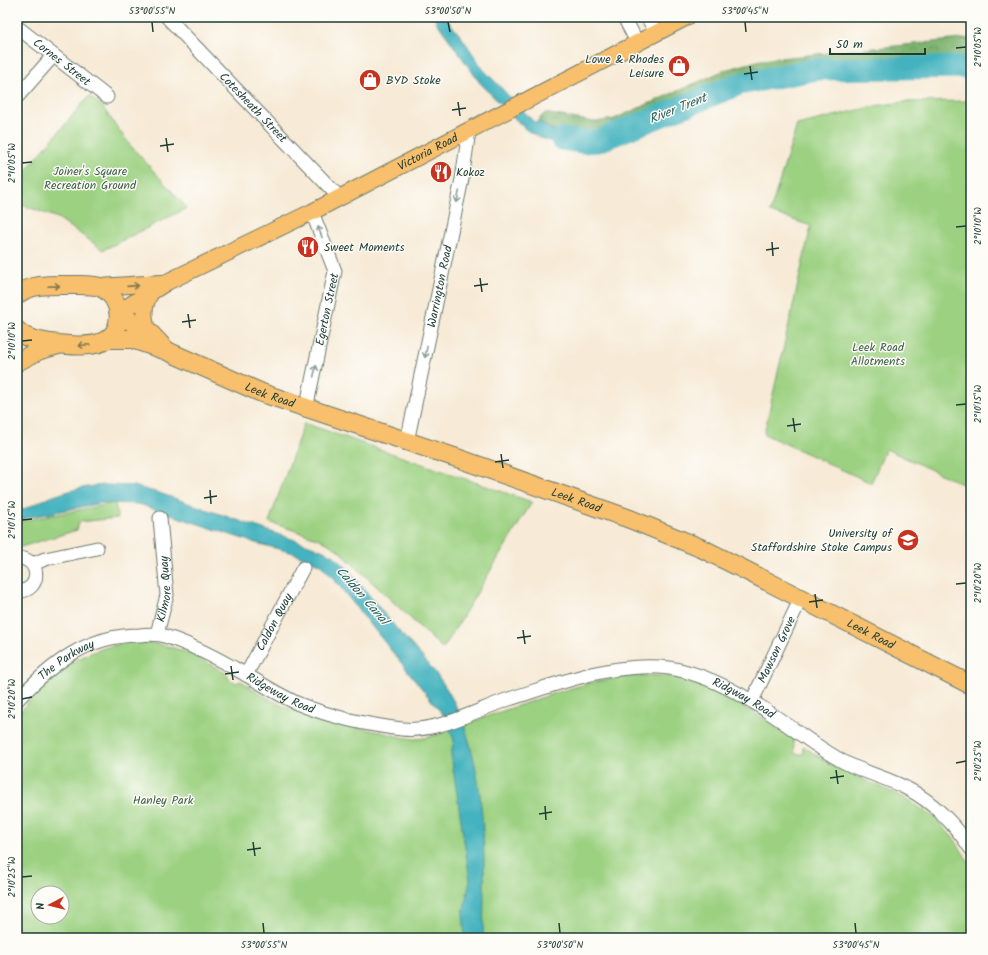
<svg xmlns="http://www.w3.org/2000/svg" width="988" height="955" font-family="Kalam,sans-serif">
	<defs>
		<pattern id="forest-crowns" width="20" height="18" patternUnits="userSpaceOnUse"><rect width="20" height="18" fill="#7eb370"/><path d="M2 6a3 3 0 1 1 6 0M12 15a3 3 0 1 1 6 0" fill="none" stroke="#67935d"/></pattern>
	</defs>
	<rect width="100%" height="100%" fill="#fdfcf7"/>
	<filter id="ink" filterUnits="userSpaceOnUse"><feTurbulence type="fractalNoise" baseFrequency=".025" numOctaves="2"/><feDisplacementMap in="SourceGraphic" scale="8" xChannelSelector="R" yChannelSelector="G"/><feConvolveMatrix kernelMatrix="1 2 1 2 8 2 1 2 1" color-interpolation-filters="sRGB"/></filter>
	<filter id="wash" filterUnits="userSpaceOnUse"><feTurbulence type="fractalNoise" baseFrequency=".012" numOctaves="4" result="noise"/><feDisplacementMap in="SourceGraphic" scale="16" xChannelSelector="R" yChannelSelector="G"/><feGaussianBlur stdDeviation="0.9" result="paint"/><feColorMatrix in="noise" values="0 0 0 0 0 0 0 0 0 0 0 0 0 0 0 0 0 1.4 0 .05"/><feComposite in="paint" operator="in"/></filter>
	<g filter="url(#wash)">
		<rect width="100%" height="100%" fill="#f7ead6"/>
		<!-- forest -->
		<path fill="url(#forest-crowns)" stroke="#4e7852" d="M 971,38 L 971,57 L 824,64 L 754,74 L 734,80 L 642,119 L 584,136 L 566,134 L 536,123 L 545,113 L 594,122 L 614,119 L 725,70 L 761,60 Z"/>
		<!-- green -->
		<path fill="#9dd182" stroke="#5e875b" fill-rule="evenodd" d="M 89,96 L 101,105 L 130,145 L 187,208 L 103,250 L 58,218 L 17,203 L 17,181 Z
			M 971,101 L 971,488 L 886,449 L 871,483 L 764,434 L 811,226 L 770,212 L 797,125 L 875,106 L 904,102 Z
			M 304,423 L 532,502 L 443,649 L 337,549 L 320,539 L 269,522 Z
			M 115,503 L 118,518 L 79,522 L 77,530 L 17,548 L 17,522 Z
			M 129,642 C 171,642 191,653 227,674 L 229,679 L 236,683 L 241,681 C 250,687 259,694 269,699 C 302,717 339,724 375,731 C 388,733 401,738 414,739 C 434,739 471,722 491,715 C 546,697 605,671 664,676 C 702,679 762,716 793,738 L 795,754 L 804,754 L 803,746 L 831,765 L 901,796 L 933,816 L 955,840 L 971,866 L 971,938 L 17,938 L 17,716 C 50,674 75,652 129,642 ZM 38,893 L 62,893 L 62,917 L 38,917 Z"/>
		<!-- water -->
		<path fill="#44b3bf" stroke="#32787a" d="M 433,17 L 445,17 L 463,39 L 483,69 L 534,122 L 540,122 L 550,129 L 566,134 L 584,136 L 598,146 C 573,148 545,144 524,128 L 480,83 Z
			M 105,485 L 134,486 L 162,494 L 312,546 L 333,555 L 346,567 C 363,587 379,608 396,628 C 414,648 434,668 448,691 C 489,760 485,860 483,938 L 465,938 L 463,914 L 470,880 L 451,755 L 454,740 L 444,716 L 332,577 L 321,565 L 294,553 L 252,542 L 139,504 L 101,503 L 26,518 L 17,522 L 17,511 C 27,509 34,504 43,500 C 63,492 84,486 105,485 Z"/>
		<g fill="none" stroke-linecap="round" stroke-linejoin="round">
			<!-- river -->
			<path stroke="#44b3bf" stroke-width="23" d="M 562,139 L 583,142 L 598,141 L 739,84 L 818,69 L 971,67"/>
		</g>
	</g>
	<g filter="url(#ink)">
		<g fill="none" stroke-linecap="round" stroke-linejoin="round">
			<!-- minor casing -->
			<g stroke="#6b7a6d" stroke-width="15">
				<g id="minor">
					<path id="s1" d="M 167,17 L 340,198"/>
					<path d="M 624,17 L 637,42"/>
					<path d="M 647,17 L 656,32"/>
					<path id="s2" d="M 17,27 L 107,97"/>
					<path d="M 17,97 L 53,56"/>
					<path id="s3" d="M 306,409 L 335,271 L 312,212"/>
					<path id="s4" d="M 407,442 L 462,179 L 469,131"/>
					<path d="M 17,558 C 43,558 41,593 17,591"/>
					<path d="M 33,564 L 45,559 L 97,548"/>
					<path id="s5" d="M 157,634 L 167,595 L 160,518"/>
					<path id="s6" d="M 246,675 L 303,568"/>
					<path id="s7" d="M 17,700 C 52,664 86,635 140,635 C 147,634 154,634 161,635 C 186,642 211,655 234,668 C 255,679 276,694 299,704 C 331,717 368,725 402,729 C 437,733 476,710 509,699 C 557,684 607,664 659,667 C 692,669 725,685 753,702 C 783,720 811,744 842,761 C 862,772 885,777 906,788 C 932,801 955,824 971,849"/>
					<path id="s8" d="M 752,701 L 801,598"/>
				</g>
			</g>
			<!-- major casing -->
			<g stroke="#6b7a6d" stroke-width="18">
				<g id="major">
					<path d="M 99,287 L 161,283"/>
					<path id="s9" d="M 119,312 L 167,282 L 312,212 L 687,17"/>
					<path d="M 147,330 C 143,315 143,306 151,292"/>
				</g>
			</g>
			<!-- highway casing -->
			<g stroke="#6b7a6d" stroke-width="20">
				<g id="highway">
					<path d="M 17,295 C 31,283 55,285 72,285 C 81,285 91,284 100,287 C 123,297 126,332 102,342 C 87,348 66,345 50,343 C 39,341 25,339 17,330"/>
					<path d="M 119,314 L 147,330 L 166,350"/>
					<path id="s10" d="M 107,339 L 132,339 L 167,351 L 262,393 L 460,459 L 630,519 L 703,549 L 741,568 L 971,685"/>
					<path d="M 17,362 L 40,350 L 58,345"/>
				</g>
			</g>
			<!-- minor -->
			<use href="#minor" stroke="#fff" stroke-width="13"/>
			<!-- major -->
			<use href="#major" stroke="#f8bf6c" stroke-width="16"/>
			<!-- highway -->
			<use href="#highway" stroke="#f8bf6c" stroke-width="18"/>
		</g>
		<!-- one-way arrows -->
		<defs><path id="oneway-shaft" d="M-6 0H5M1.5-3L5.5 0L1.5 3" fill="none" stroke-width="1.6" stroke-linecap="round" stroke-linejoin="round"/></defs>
		<g stroke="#8f9e9a">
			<use href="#oneway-shaft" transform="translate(458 197) rotate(103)"/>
			<use href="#oneway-shaft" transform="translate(320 232) rotate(-111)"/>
			<use href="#oneway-shaft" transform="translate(426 352) rotate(101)"/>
			<use href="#oneway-shaft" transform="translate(315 371) rotate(-77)"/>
		</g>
		<g stroke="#81784d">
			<use href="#oneway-shaft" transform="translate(54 286) rotate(-2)"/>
			<use href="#oneway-shaft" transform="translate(133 286) rotate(-4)"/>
			<use href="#oneway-shaft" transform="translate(84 345) rotate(177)"/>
		</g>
	</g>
	<!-- ticks -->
	<path fill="none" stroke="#1f3d34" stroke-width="1.5" d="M 152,22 L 153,32M 448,22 L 450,32M 745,22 L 746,32M 956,48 L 966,47M 750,66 L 752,80M 744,74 L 758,72M 458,102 L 460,116M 452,110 L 466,108M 166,138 L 168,152M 160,146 L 174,144M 22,163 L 32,162M 956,227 L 966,226M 772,242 L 773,256M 766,250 L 779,248M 480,278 L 482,292M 474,286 L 488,284M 188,314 L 190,328M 182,322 L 196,320M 22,341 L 32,340M 956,405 L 966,404M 793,418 L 795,432M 787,426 L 801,424M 501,454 L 503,468M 495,462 L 509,460M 210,490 L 211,504M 204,498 L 217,496M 22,520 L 32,519M 956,584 L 966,583M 815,594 L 817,608M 809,602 L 823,600M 523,630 L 525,644M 517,638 L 531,636M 231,666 L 233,680M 225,674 L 239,672M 22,699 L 32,697M 956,763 L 966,761M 836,770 L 838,784M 830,778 L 844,776M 545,806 L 546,820M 539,814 L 552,812M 253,842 L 255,856M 247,850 L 261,848M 22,877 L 32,876M 263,923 L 264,933M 559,923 L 560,933M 855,923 L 856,933"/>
	<!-- icons -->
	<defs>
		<g id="shop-disc" transform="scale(1.15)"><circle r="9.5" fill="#c8321e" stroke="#fdfcf7"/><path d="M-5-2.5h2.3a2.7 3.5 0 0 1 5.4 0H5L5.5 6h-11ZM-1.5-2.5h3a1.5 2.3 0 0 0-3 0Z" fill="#fff"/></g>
		<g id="restaurant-disc" transform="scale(1.15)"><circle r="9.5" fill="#c8321e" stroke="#fdfcf7"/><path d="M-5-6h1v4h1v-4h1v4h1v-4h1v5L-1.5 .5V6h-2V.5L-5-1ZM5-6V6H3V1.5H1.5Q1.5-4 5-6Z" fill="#fff"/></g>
		<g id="university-disc" transform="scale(1.15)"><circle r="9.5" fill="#c8321e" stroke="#fdfcf7"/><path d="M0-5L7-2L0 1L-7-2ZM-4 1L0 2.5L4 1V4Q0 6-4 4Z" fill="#fff"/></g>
	</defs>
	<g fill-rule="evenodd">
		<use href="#shop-disc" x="679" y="66"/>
		<use href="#shop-disc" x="370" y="80"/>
		<use href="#restaurant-disc" x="441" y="172"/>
		<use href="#restaurant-disc" x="308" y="247"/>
		<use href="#university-disc" x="908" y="540"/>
	</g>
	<g text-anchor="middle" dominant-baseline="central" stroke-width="3" stroke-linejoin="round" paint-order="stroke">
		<!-- poi labels -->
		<g font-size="12" fill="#1f3d34" stroke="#fdfcf7" text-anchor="start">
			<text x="664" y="59" text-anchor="end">Lowe &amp; Rhodes<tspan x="664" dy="14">Leisure</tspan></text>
			<text x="386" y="80">BYD Stoke</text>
			<text x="456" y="172">Kokoz</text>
			<text x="324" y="247">Sweet Moments</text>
			<text x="892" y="533" text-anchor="end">University of<tspan x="892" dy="14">Staffordshire Stoke Campus</tspan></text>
		</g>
		<!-- street labels -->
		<g font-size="12" fill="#1f3d34" stroke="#fdfcf7">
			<text stroke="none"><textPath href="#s2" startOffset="57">Cornes Street</textPath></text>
			<text stroke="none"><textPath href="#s1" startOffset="125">Cotesheath Street</textPath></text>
			<text stroke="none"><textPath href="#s9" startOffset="348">Victoria Road</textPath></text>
			<text stroke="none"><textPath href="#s4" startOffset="159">Warrington Road</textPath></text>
			<text stroke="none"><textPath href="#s3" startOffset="102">Egerton Street</textPath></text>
			<text stroke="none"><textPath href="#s10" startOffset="174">Leek Road</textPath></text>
			<text stroke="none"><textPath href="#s10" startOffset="498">Leek Road</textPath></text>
			<text stroke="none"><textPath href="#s5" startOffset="46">Kilmore Quay</textPath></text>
			<text stroke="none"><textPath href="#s6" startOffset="60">Caldon Quay</textPath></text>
			<text stroke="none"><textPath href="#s10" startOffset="822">Leek Road</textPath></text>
			<text stroke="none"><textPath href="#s8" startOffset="57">Mawson Grove</textPath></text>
			<text stroke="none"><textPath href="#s7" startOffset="64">The Parkway</textPath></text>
			<text stroke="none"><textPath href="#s7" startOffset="298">Ridgeway Road</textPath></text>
			<text stroke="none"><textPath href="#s7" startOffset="783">Ridgway Road</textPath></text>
		</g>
		<!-- park labels -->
		<g font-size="12" fill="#3e6248" stroke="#fdfcf7">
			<text x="90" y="171">Joiner's Square<tspan x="90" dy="14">Recreation Ground</tspan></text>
			<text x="878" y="347">Leek Road<tspan x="878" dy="14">Allotments</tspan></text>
			<text x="163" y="800">Hanley Park</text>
		</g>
		<!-- water labels -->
		<g font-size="13" font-style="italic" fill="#2a605e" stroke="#fdfcf7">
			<text transform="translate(678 109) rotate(-22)">River Trent</text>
			<text transform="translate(362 596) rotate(49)">Caldon Canal</text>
		</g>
	</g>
	<!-- margin -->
	<rect width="988" height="955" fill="none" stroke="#fdfcf7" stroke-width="44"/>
	<!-- north arrow -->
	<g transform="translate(50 905) rotate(263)"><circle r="19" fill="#fdfcf7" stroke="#a4b0a9"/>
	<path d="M0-3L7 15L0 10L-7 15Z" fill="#c8321e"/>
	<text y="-6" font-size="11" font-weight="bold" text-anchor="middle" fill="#1f3d34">N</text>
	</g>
	<!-- scale -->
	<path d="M830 48v6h95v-6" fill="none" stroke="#1f3d34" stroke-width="2"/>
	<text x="836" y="48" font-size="12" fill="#1f3d34" stroke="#fdfcf7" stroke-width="3" paint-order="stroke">50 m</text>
	<rect x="22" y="22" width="944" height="911" fill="none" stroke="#1f3d34" stroke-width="1.5"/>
	<g font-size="10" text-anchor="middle" fill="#1f3d34">
		<text x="152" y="14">53°00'55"N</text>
		<text x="448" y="14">53°00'50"N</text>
		<text x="745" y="14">53°00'45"N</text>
		<text transform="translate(977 47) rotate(-90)" y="4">2°10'05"W</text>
		<text transform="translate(11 163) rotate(-90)" y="4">2°10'05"W</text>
		<text transform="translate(977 226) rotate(-90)" y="4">2°10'10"W</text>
		<text transform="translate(11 341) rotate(-90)" y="4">2°10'10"W</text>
		<text transform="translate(977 404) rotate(-90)" y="4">2°10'15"W</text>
		<text transform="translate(11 520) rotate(-90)" y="4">2°10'15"W</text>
		<text transform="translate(977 583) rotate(-90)" y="4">2°10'20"W</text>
		<text transform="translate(11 699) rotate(-90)" y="4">2°10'20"W</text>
		<text transform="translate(977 761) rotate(-90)" y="4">2°10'25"W</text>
		<text transform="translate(11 877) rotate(-90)" y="4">2°10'25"W</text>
		<text x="264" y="948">53°00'55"N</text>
		<text x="560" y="948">53°00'50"N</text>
		<text x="856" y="948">53°00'45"N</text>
	</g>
</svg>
